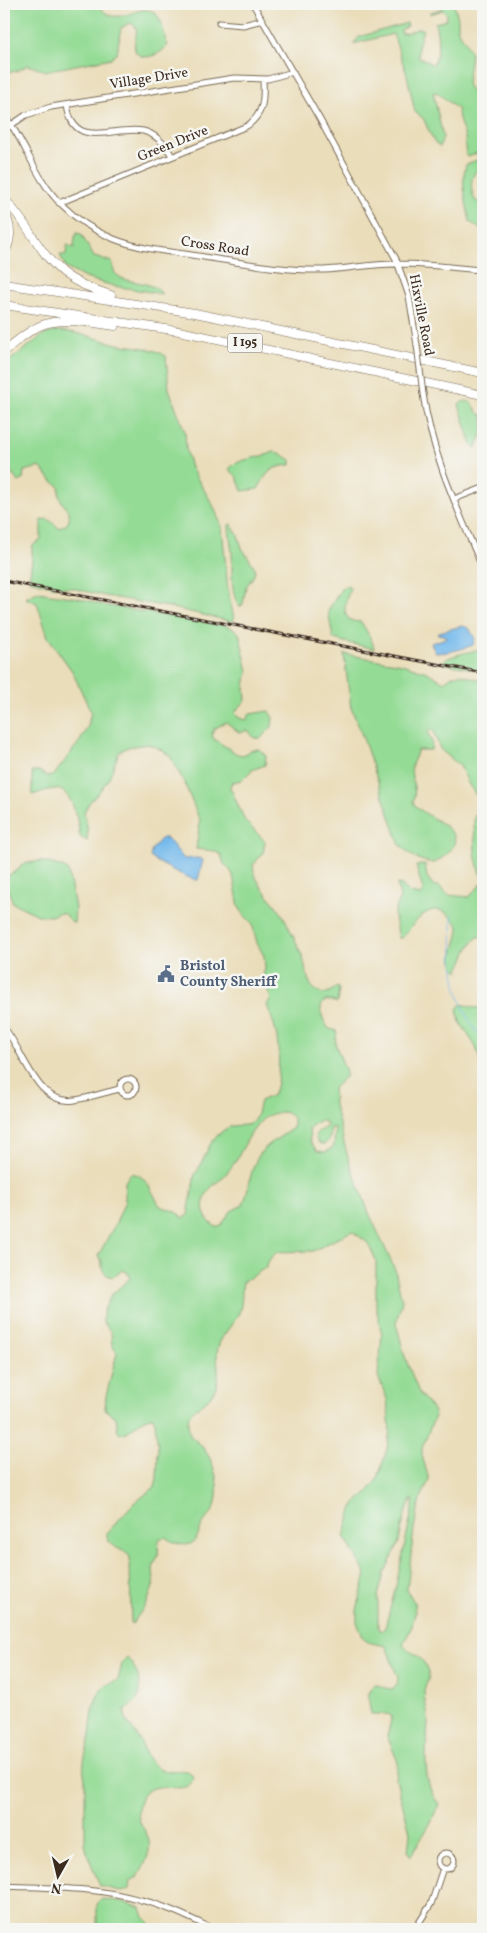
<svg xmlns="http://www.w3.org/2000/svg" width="487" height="1933" font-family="Vollkorn,serif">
	<rect width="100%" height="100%" fill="#f6f6f2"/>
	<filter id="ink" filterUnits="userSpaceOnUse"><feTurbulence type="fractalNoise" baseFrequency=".02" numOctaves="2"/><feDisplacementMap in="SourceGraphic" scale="10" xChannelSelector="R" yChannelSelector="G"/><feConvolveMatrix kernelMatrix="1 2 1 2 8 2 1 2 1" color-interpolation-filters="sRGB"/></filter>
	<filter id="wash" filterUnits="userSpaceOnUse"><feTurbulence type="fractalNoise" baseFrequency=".0096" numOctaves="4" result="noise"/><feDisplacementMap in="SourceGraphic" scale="20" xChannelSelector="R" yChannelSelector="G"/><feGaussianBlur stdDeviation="1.12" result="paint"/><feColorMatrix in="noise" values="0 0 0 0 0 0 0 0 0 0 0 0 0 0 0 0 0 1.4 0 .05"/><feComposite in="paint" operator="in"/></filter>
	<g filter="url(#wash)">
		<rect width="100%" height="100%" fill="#eaddba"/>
		<!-- green -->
		<path fill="#94db95" stroke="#68825a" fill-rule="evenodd" d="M 4,4 L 98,4 C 116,33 138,0 155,13 C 164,21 163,36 168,45 C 162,53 144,63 136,52 C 130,42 144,28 130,23 L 121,28 L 117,53 L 112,58 L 45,71 L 28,65 L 17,71 L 4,73 Z
			M 445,4 L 454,4 L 458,18 L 458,31 L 465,41 L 471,54 L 467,84 L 472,92 L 483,100 L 483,151 L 469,156 L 466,155 L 465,137 L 460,123 L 457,109 L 438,93 L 433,92 L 443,137 L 440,147 L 434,142 L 423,118 L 415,112 L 407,75 L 393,34 L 353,44 L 359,37 L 407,23 L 408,26 L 401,30 L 401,33 C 410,34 416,27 423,29 L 418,47 L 418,56 L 433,65 C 440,54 438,34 435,23 L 446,20 L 447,14 L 443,10 L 430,14 L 431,12 L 441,9 Z
			M 483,157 L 483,166 C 470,172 469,188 475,200 L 479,203 L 483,202 L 483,231 L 470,222 C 467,206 460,181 466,165 Z
			M 77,233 L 81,234 L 94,257 L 112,262 C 113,265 113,270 115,273 C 124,285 152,279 162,294 L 114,286 L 85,278 L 66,268 L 60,255 L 66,255 L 67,245 L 74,248 L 75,237 Z
			M 57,331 C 77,331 97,339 117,344 C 133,347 153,347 166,356 L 169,389 L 185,432 L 186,449 L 191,468 L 213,505 L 222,527 L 228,590 L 234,619 L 233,622 L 169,607 L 105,596 L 72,588 L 57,587 L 29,580 L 32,560 L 32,546 L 41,540 L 41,520 L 48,519 L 59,528 L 67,524 C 74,511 64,509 60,498 C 58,495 60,489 59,486 L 51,480 L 40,467 L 24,471 L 23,480 L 18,482 L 4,462 L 4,365 L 43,335 Z
			M 467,401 L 472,403 L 479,414 L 483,415 L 483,433 L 476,448 L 472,445 L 459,405 L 462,402 Z
			M 274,452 L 280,453 L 291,460 L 291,465 C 270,467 268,471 258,489 L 242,491 L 237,477 L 229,469 C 239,457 260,459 274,452 Z
			M 231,524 L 238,535 L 242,548 L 255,568 L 254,575 L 246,587 L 243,604 L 240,607 C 229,593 233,570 232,553 C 231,543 229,534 229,525 Z
			M 345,586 L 348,586 L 350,589 C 347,598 339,616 353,621 C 355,622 358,621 361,622 C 365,628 374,643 374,649 C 365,646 339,642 333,638 L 328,611 L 341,589 Z
			M 37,592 L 79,598 L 103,605 L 203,622 C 215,623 230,624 239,633 L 248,671 L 245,686 L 246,700 L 236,711 L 235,713 L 239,718 L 246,720 L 250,714 L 269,711 L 273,718 L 272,727 L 261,738 L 254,738 L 248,730 L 240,733 L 226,722 L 214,729 L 212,735 L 214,739 L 237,754 L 243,755 L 251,750 L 259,749 L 266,756 L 265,765 L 252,770 L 242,780 L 232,782 L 230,787 L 245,821 L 265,841 L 263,853 L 253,865 C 254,886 277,902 286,921 C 291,933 298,944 302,956 C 306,966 306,983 316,991 C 324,997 331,991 337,987 L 339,989 L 337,1003 C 314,993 320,1018 329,1029 L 335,1030 L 337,1033 L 335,1043 L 346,1072 L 345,1077 L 333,1088 L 334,1105 L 349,1161 L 369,1213 L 395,1270 L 402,1301 L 396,1323 L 405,1357 L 419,1393 L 433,1410 L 435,1416 L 422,1448 L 422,1455 L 429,1480 L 420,1500 L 414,1528 L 407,1590 L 414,1602 L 415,1613 L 412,1626 L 403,1645 C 410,1653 421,1655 425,1665 C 433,1681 426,1679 424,1691 C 424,1700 427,1708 428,1717 C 428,1746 419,1780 439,1804 L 430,1824 L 411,1856 L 408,1852 L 410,1832 L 396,1779 L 398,1762 L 387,1736 L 392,1716 L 387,1714 L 371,1714 L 368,1696 L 373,1685 L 375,1684 L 385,1688 L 392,1689 L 397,1685 L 398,1678 L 386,1646 L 367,1642 L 363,1637 L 357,1622 L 357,1610 L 366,1574 L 344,1536 L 354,1504 L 368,1492 L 378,1478 L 387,1449 L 390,1430 L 387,1399 L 378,1376 L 382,1335 L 376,1307 L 376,1260 L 368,1243 L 352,1231 L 346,1234 L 313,1251 L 277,1252 L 270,1259 L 265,1268 L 243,1282 C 241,1292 243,1303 239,1313 C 233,1326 218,1337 217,1353 C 217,1367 221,1379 214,1391 C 202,1412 180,1405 191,1437 C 212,1450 222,1482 215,1506 C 213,1513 206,1518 202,1525 C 200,1529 199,1535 196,1539 C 189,1550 173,1543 165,1537 L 159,1539 L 158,1555 L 153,1568 L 154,1584 L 147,1603 L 133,1623 L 131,1624 L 130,1557 C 123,1547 106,1549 107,1533 L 133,1504 L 155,1487 L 157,1478 L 158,1448 L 155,1422 L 153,1417 C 138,1417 133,1433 120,1434 L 118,1432 L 116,1417 L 105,1409 L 106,1396 L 117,1353 L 112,1345 L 111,1332 L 103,1322 L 103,1312 L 111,1295 L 128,1280 L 130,1277 L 127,1272 L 122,1270 L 113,1277 C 104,1275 101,1270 102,1261 L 98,1256 L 116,1223 L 125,1201 L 125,1182 L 130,1174 C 145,1171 153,1195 160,1206 L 174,1211 L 184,1218 L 188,1215 L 195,1174 C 204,1163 206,1147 216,1137 C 221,1132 227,1127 233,1126 C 241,1124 248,1128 254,1120 C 258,1115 258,1107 260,1101 L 273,1095 C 281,1080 279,1048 276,1032 C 274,1023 270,1014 267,1005 L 271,999 L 267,989 L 264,988 L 262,981 L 265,968 L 264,956 L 257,943 L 252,923 L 244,915 L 239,907 L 233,875 L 230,870 L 224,864 L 221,855 L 214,851 L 196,849 L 200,821 L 184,782 L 170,756 L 162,750 L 148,744 L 128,747 L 119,752 L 109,778 L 99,792 L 89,803 L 84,812 L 88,831 L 87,841 L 80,837 C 78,823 74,791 56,789 C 47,789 40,793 32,795 L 32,771 L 39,771 L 48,777 L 54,775 L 80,741 L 88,726 L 91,712 L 72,671 L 48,637 L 37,603 L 26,598 ZM 282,1112 L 288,1113 L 293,1118 L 293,1128 C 284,1135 272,1141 264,1149 C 250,1163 250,1187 243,1205 L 231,1211 L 220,1227 L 216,1227 C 207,1221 201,1212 204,1201 C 207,1188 216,1184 225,1175 C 241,1158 246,1134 264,1118 C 269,1114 276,1113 282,1112 ZM 318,1121 L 323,1121 L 328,1125 C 321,1132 308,1132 321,1145 C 331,1143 330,1135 331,1128 L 335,1128 L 334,1146 L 326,1152 L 317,1151 L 310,1141 L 309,1128 ZM 411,1500 L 413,1500 L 413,1506 L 396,1586 L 385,1628 L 381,1631 L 378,1627 L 378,1596 L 384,1574 L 398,1545 L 405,1514 Z
			M 483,649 L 483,671 L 441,663 C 446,656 473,651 483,649 Z
			M 344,654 L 402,664 L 427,672 L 444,682 L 452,676 L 460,674 L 483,681 L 483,769 L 480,773 L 483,790 L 483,805 L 469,785 L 460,766 L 440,749 L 433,730 L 429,730 L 428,733 L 432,742 L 431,750 L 417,750 C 417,756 413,760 412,765 C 409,778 418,788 413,802 C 420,817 470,828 450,851 C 446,856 440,859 435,863 C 421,863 407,854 399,843 L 362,735 L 351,708 Z
			M 483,812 L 483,875 L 480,874 L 475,854 L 474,819 L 475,815 L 481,815 Z
			M 41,861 C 49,864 63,865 68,871 L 75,908 L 74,924 L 63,913 L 59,913 L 51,916 L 38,915 L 13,903 L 6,884 L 7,876 L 18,870 L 23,864 Z
			M 425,864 L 427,877 L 434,886 L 439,886 L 448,895 L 469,897 L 483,882 L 483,935 C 469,938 465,961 458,971 C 445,962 459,941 459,928 C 456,922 451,916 446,913 C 426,901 413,927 401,938 L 399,938 L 394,914 L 400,897 L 397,884 L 402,885 L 410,893 L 421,895 L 423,890 L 416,866 Z
			M 461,1004 L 475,1008 L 483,1007 L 483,1073 L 476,1047 L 460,1022 L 457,1009 Z
			M 127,1658 C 135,1664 143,1685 139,1696 C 137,1702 129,1706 125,1711 C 124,1723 132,1727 138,1737 C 145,1749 146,1763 162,1770 C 169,1773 197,1765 192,1781 C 186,1798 148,1774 140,1801 C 135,1820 141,1822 148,1837 C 153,1849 144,1867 138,1877 L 130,1881 L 129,1889 L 123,1892 L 100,1886 L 87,1853 L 85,1843 L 85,1779 C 81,1764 86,1754 89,1741 C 92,1725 91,1703 102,1689 C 105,1684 113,1683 118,1680 L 122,1664 Z
			M 102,1899 L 120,1901 L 139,1907 L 141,1908 L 144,1917 L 152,1925 L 152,1929 L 97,1929 L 97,1904 Z"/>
		<!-- water -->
		<path fill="#75baec" stroke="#587285" d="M 462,626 L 469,628 L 475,639 L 473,645 C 466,648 441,655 435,652 L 431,643 L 446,638 L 447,636 L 437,634 L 439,632 Z
			M 162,838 L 167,838 L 184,859 L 198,858 L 203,860 L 198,880 C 190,880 156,862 150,857 L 152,849 Z"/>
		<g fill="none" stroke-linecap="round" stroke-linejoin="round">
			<!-- stream -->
			<path stroke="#75baec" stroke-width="1" d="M 452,916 C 453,966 450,999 483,1040"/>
		</g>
	</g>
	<g filter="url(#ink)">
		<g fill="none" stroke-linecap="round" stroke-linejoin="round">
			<!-- minor casing -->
			<g stroke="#786955" stroke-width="7">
				<path id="minor" d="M 253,4 L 319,118 L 396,259 L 409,296 L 417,345
					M 219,23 L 243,25 L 263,20
					M 67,105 C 73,152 115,125 143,131 C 156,134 165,144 172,156
					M 4,115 C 26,142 35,179 61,204 C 76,219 94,231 114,239 C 142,250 174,252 204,257 C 244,263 283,271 324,270 C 349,269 375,263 400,264 C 428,264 456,268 483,270
					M 4,130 L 26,115 L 51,107 L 234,78 L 268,79 L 293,72
					M 59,203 L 247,126 C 264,114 264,99 263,80
					M 423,394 C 432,456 459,512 483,569
					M 454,499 L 483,488
					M 4,1028 C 24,1050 36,1107 75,1100 C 90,1098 105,1092 120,1089
					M120 1087a8 8 0 1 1 16 0a8 8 0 1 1-16 0Z
					M438 1861a8 8 0 1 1 16 0a8 8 0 1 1-16 0Z
					M 4,1886 C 50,1888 97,1887 141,1900 C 166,1906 190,1918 213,1929
					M 415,1929 L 431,1904 L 443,1868"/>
			</g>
			<!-- highway casing -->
			<g stroke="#786955" stroke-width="9">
				<path id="highway" d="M 4,199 C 27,221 38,252 62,272 C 77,284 93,289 111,295
					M 4,212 C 12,226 12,240 4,254
					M 4,284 L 195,313 L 483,373
					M 4,305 L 179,331 L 483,395
					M 4,351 C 16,342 28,330 42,325 C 62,317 95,323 115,326"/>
			</g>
			<!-- minor -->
			<use href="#minor" stroke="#fff" stroke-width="5"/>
			<!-- highway -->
			<use href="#highway" stroke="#fff" stroke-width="8"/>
			<!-- rail casing -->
			<g stroke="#3b2a1e" stroke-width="3">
				<path id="rail" d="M 4,581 L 483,673"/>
			</g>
			<!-- rail -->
			<use href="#rail" stroke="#f6f6f2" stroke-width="1" stroke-dasharray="4" stroke-linecap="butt"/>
			<!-- minor-bridge casing -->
			<g stroke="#786955" stroke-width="7" stroke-linecap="butt">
				<path id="minor-bridge" d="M 417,345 L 423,394"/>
			</g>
			<!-- minor-bridge -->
			<use href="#minor-bridge" stroke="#fff" stroke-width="5"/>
		</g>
	</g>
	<!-- icons -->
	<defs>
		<g id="civic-bare" transform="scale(1.35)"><path d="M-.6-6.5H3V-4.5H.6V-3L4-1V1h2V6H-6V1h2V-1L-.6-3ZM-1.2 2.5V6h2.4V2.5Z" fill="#5c6f8a" stroke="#f6f6f2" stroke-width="2.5" paint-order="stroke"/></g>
	</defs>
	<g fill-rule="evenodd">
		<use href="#civic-bare" x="166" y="974"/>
	</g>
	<g text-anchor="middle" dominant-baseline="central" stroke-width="5" stroke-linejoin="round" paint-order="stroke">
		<!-- shield labels -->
		<rect fill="#f6f6f2" stroke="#73675e" stroke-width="1" x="227.5" y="333.5" width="35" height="19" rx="4"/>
		<g font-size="12" font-weight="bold" fill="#3b2a1e">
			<text x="245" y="343">I 195</text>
		</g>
		<!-- street labels -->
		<g font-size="14" fill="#3b2a1e" stroke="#f6f6f2">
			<text transform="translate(149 79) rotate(-9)">Village Drive</text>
			<text transform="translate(173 144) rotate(-22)">Green Drive</text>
			<text transform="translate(215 247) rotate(9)">Cross Road</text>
			<text transform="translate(421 315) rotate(79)">Hixville Road</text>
		</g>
		<!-- service labels -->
		<g font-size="14" font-weight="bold" fill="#4e5e75" stroke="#f6f6f2" text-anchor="start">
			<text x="180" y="966">Bristol<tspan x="180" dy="16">County Sheriff</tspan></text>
		</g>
	</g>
	<!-- margin -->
	<rect width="487" height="1933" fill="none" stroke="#f6f6f2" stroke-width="20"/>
	<!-- north arrow -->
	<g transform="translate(58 1876) rotate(188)" stroke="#f6f6f2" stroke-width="4" paint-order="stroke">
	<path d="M0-4L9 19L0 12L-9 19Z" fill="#3b2a1e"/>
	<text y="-8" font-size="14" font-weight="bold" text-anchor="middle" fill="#3b2a1e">N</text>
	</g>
</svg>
